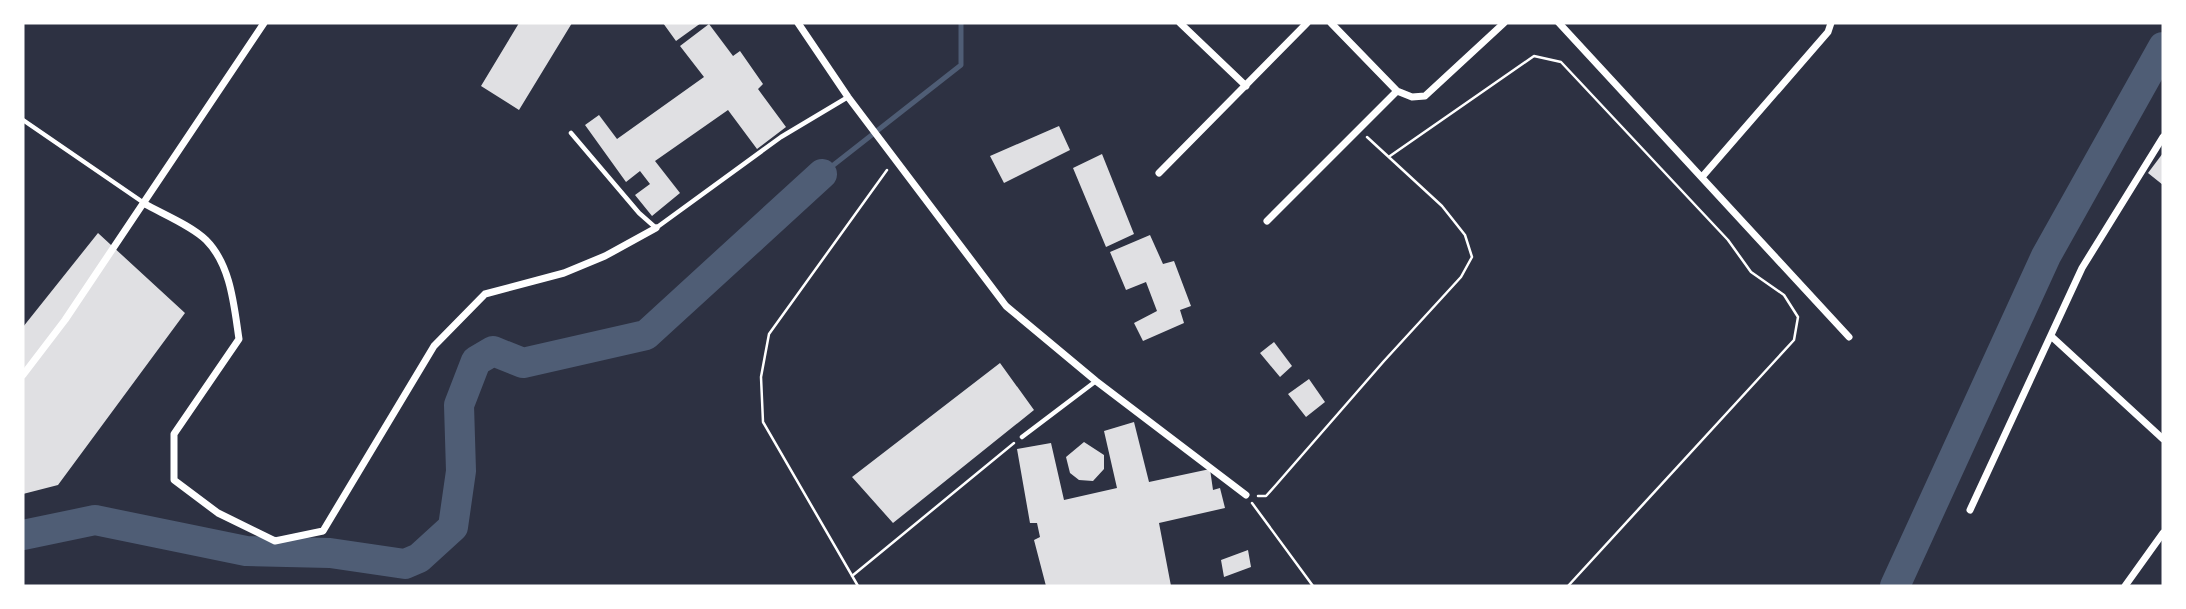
<svg xmlns="http://www.w3.org/2000/svg" width="2186" height="609" font-family="'Public Sans',sans-serif">
	<rect width="100%" height="100%" fill="#2d3142"/>
	<g fill="none" stroke-linecap="round" stroke-linejoin="round">
		<!-- stream -->
		<path stroke="#4f5d75" stroke-width="5" d="M 822,174 L 961,65 L 961,23"/>
		<!-- river -->
		<path stroke="#4f5d75" stroke-width="30" d="M 23,535 L 95,520 L 246,551 L 330,553 L 405,564 L 419,558 L 453,527 L 461,471 L 459,405 L 476,361 L 493,351 L 523,363 L 646,335 L 822,174
			M 1895,586 L 2046,256 L 2163,47"/>
	</g>
	<!-- building -->
	<path fill="#e0e0e3" d="M 519,23 L 572,23 L 519,110 L 481,86 Z
		M 663,23 L 701,23 L 676,41 Z
		M 709,24 L 733,56 L 740,51 L 763,84 L 758,89 L 786,127 L 757,149 L 728,110 L 655,161 L 680,193 L 652,216 L 635,195 L 650,184 L 640,171 L 626,182 L 585,125 L 599,115 L 617,139 L 704,77 L 680,46 Z
		M 1059,126 L 1070,150 L 1004,183 L 990,156 Z
		M 2163,153 L 2163,185 L 2148,173 Z
		M 1102,154 L 1134,234 L 1106,247 L 1073,168 Z
		M 98,233 L 185,313 L 58,485 L 23,494 L 23,327 Z
		M 1150,235 L 1163,264 L 1174,261 L 1191,306 L 1180,310 L 1184,323 L 1143,341 L 1134,323 L 1157,311 L 1146,282 L 1126,290 L 1110,252 Z
		M 1274,342 L 1292,366 L 1280,377 L 1260,353 Z
		M 1000,363 L 1034,410 L 893,523 L 852,477 Z
		M 1309,379 L 1325,402 L 1306,417 L 1288,394 Z
		M 1134,422 L 1149,482 L 1210,469 L 1213,490 L 1220,488 L 1225,508 L 1159,523 L 1171,586 L 1046,586 L 1034,540 L 1040,537 L 1037,523 L 1030,523 L 1017,449 L 1051,443 L 1064,500 L 1117,488 L 1104,431 Z
		M 1084,442 L 1104,455 L 1104,469 L 1093,481 L 1079,480 L 1070,473 L 1066,457 Z
		M 1248,550 L 1251,567 L 1224,577 L 1221,560 Z"/>
	<g fill="none" stroke-linecap="round" stroke-linejoin="round">
		<!-- path -->
		<path stroke="#fff" stroke-width="2.5" d="M 1390,156 L 1534,56 L 1561,62 L 1728,240 L 1751,272 L 1784,295 L 1798,317 L 1794,340 L 1568,586
			M 1258,496 L 1266,496 L 1275,486 L 1384,361 L 1461,277 L 1472,257 L 1465,235 L 1442,206 L 1367,137
			M 1252,503 L 1313,586
			M 852,576 L 1014,443
			M 858,586 L 763,422 L 761,377 L 769,334 L 887,170"/>
		<!-- service -->
		<path stroke="#fff" stroke-width="4.5" d="M 23,120 L 144,203
			M 571,133 L 639,213 L 656,228 L 781,137 L 848,97
			M 1022,437 L 1096,381"/>
		<!-- minor -->
		<path stroke="#fff" stroke-width="7" d="M 798,23 L 848,97 L 1006,306 L 1096,381 L 1246,495
			M 1180,23 L 1246,86
			M 1331,23 L 1397,91 L 1412,97 L 1425,96 L 1504,23
			M 1559,23 L 1849,337
			M 1159,173 L 1307,23
			M 1702,177 L 1828,32 L 1831,23
			M 145,204 C 163,214 192,226 206,240 C 231,265 234,306 239,339 L 174,434 L 174,480 L 218,513 L 275,541 L 323,531 L 434,346 L 485,294 L 564,273 L 605,256 L 656,228
			M 1267,221 L 1397,91
			M 2051,336 L 2163,439
			M 23,375 L 65,320 L 264,23
			M 1970,510 L 2082,268 L 2163,137
			M 2125,586 L 2163,533"/>
	</g>
	<!-- border -->
	<rect width="2186" height="609" fill="none" stroke="#ffffff" stroke-width="49"/>
</svg>
